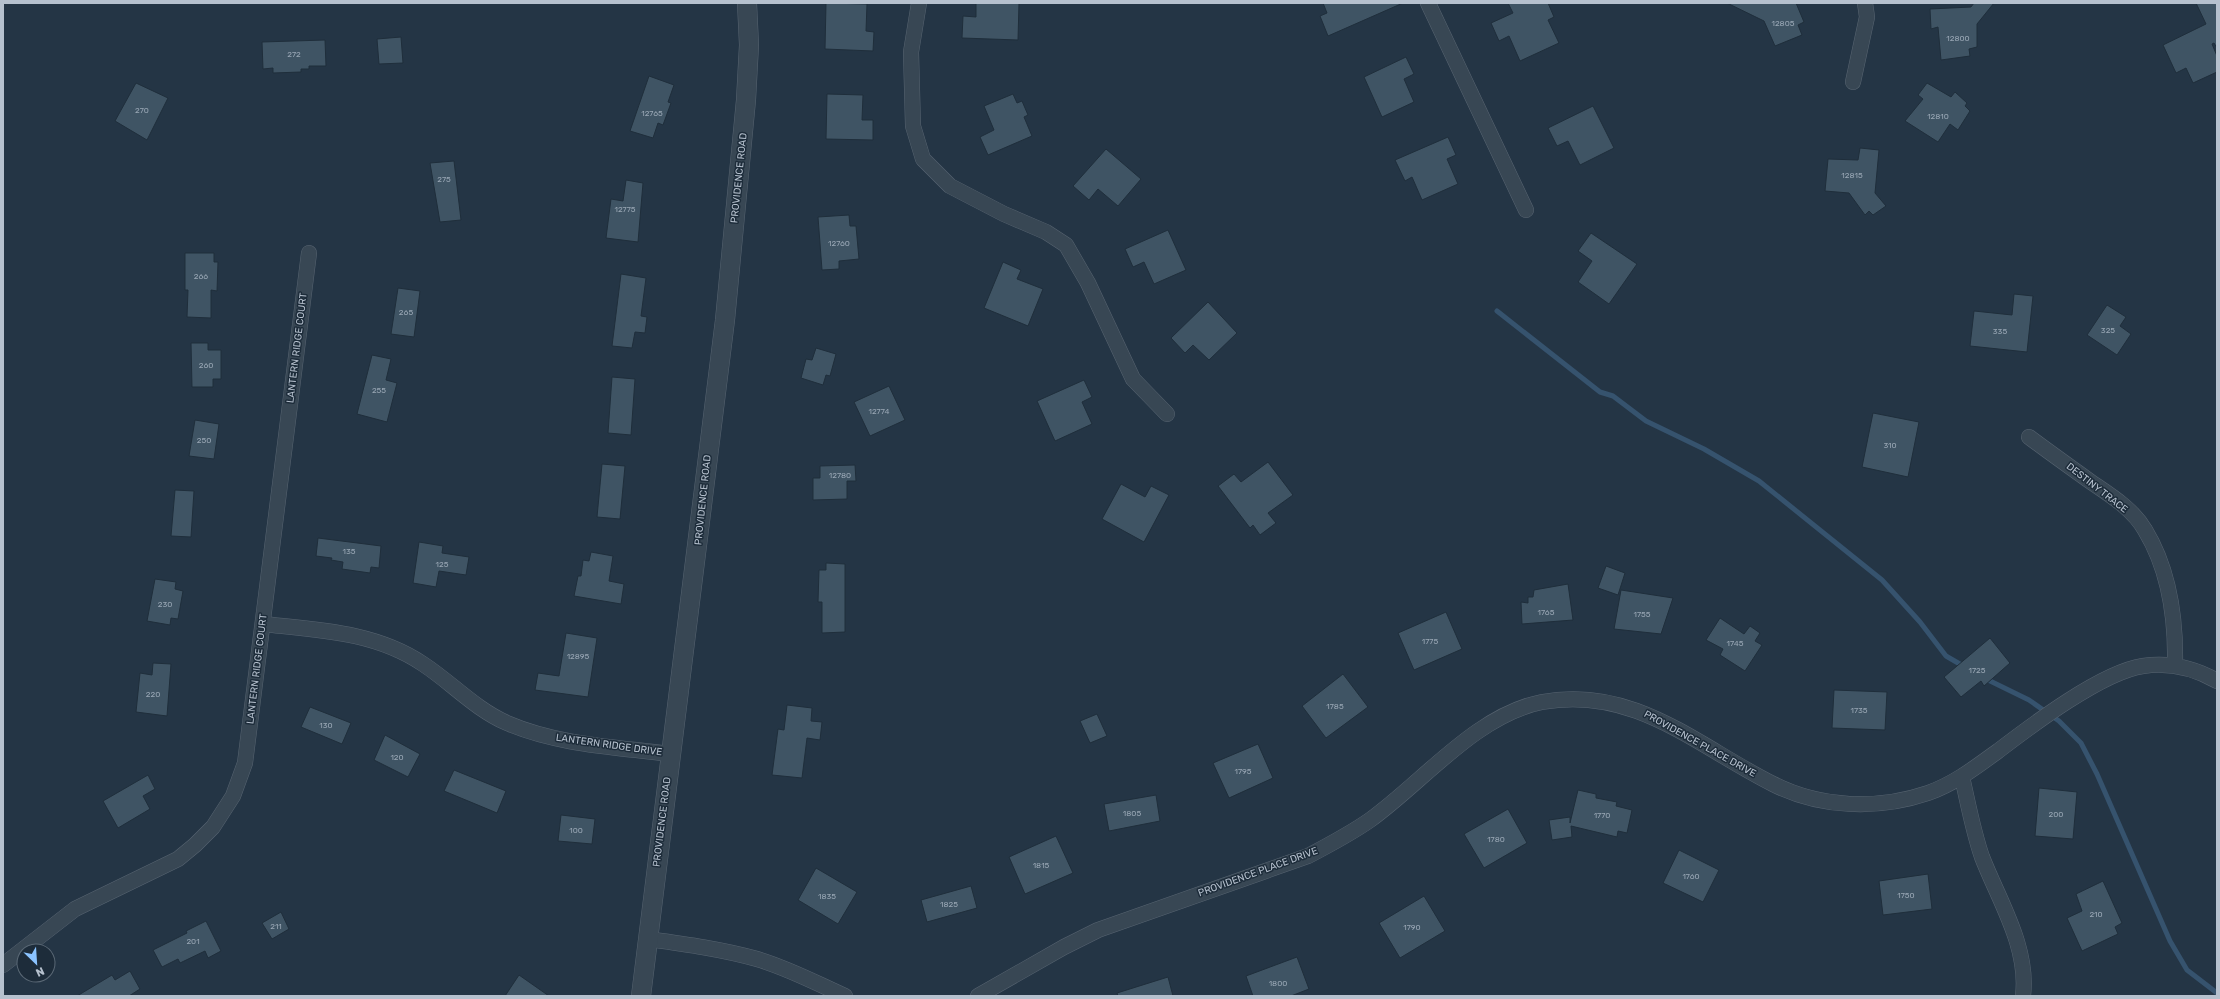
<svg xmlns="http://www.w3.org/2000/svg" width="2220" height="999" font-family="Rubik,sans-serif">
	<rect width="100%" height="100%" fill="#243545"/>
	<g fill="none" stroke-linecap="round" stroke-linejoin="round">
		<!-- stream -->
		<path stroke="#36536e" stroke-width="5" d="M 1497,311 L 1600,392 L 1613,396 L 1646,421 L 1704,449 L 1759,481 L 1882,580 L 1920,622 L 1946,656 L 1965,667
			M 1984,678 L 2029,700 L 2059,721 L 2081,743 L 2097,774 L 2170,941 L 2187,970 L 2217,993"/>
	</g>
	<!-- building -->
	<path fill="#3f5464" stroke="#1f2e3b" d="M 826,3 L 867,4 L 866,31 L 874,32 L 873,51 L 825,49 Z
		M 976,3 L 1019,3 L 1018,40 L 962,38 L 963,16 L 976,17 Z
		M 1323,3 L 1403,3 L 1328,36 L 1320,16 L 1327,13 Z
		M 1508,3 L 1548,3 L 1554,17 L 1548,20 L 1559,43 L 1520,61 L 1509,36 L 1499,41 L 1491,23 L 1513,13 Z
		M 1727,3 L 1796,3 L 1804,22 L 1798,25 L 1802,35 L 1775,46 L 1764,21 Z
		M 1974,3 L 1994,3 L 1977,24 L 1977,47 L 1969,49 L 1970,56 L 1941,60 L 1938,27 L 1931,29 L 1930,9 L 1971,7 Z
		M 2196,3 L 2217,3 L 2217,48 L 2214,43 L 2212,44 L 2217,56 L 2217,72 L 2193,83 L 2186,68 L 2176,73 L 2163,45 L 2206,24 Z
		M 401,37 L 403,63 L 379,64 L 377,39 Z
		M 325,40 L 326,66 L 309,66 L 309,69 L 301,69 L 301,72 L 273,73 L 273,68 L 263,69 L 262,42 Z
		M 1406,57 L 1414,74 L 1404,79 L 1414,102 L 1382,117 L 1364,77 Z
		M 649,76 L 674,85 L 668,102 L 671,103 L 663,125 L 658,123 L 653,138 L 630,131 Z
		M 136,83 L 168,98 L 147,140 L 115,121 Z
		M 1927,83 L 1951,97 L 1955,92 L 1967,103 L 1965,106 L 1970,111 L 1958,130 L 1950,124 L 1938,142 L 1905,121 L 1923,99 L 1918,95 Z
		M 827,94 L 863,95 L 862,120 L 873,120 L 873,140 L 826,139 Z
		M 1013,94 L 1017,103 L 1022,101 L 1028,115 L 1024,117 L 1032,136 L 988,155 L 980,137 L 994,130 L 984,106 Z
		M 1593,106 L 1614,148 L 1580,165 L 1568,141 L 1557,146 L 1548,128 Z
		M 1448,137 L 1456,155 L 1447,159 L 1458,184 L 1422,200 L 1412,177 L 1405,181 L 1395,160 Z
		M 1860,148 L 1879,150 L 1875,193 L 1886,206 L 1873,215 L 1869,211 L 1865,215 L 1849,193 L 1825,191 L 1828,159 L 1858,160 Z
		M 1106,149 L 1141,179 L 1118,206 L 1098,189 L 1089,200 L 1073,186 Z
		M 454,161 L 461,220 L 440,222 L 430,163 Z
		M 626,180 L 643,183 L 638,242 L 606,238 L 611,199 L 623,201 Z
		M 849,215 L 850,226 L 856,226 L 859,259 L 839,261 L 839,269 L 822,270 L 818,217 Z
		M 1168,230 L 1186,270 L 1154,284 L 1144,262 L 1133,267 L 1125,249 Z
		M 1591,233 L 1637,264 L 1609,304 L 1578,282 L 1592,261 L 1578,251 Z
		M 185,253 L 214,253 L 214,262 L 218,262 L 217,291 L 211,290 L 211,318 L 187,317 L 188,290 L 185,290 Z
		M 1003,262 L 1021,270 L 1017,279 L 1043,289 L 1028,326 L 984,308 Z
		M 621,274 L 646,278 L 641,316 L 647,317 L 645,333 L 635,332 L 632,348 L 612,346 Z
		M 398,288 L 420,291 L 414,337 L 391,334 Z
		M 2014,294 L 2033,296 L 2027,352 L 1970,346 L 1974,311 L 2012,315 Z
		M 1208,302 L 1237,333 L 1209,360 L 1193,345 L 1185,353 L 1171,338 Z
		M 2107,305 L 2126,317 L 2120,326 L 2131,334 L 2117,355 L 2087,335 Z
		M 191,343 L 208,343 L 208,350 L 221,350 L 221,379 L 213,379 L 213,387 L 192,387 Z
		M 816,348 L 836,354 L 830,376 L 826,375 L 823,385 L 801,378 L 806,359 L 812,360 Z
		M 372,355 L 391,359 L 386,380 L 397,383 L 387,422 L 357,414 Z
		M 612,377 L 635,379 L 631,435 L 608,433 Z
		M 1084,380 L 1092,397 L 1082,402 L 1092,424 L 1055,441 L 1037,401 Z
		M 889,386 L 905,420 L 870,436 L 854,402 Z
		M 1873,413 L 1919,422 L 1908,477 L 1862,467 Z
		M 195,420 L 219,424 L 214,459 L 189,456 Z
		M 1268,462 L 1293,495 L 1268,513 L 1276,523 L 1260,535 L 1253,525 L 1250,528 L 1218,486 L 1234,474 L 1241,482 Z
		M 602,464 L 625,466 L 620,519 L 597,517 Z
		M 855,465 L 856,481 L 847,481 L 847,499 L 813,500 L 813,478 L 820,478 L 820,466 Z
		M 1121,484 L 1145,497 L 1151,486 L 1169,495 L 1144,542 L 1102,519 Z
		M 175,490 L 194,491 L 191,537 L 171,536 Z
		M 318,538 L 381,546 L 379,568 L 371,567 L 370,573 L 342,569 L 343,562 L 331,560 L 332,558 L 316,556 Z
		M 419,542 L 443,546 L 442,553 L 469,557 L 466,575 L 439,571 L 436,587 L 413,583 Z
		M 591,552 L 613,556 L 609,581 L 624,584 L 621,604 L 574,596 L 578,576 L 581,576 L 583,560 L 589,561 Z
		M 826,563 L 845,564 L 845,632 L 822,633 L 822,602 L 818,602 L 819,570 L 826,570 Z
		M 1606,566 L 1625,573 L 1618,595 L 1598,588 Z
		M 155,579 L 176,582 L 175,589 L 183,591 L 178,619 L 171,618 L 170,625 L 147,621 Z
		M 1568,584 L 1573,620 L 1522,624 L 1521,602 L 1528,603 L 1528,597 L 1533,597 L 1534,590 Z
		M 1621,590 L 1673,598 L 1661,634 L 1614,629 Z
		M 1446,612 L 1462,649 L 1414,670 L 1398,633 Z
		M 1720,618 L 1744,634 L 1750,626 L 1760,633 L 1755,641 L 1762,645 L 1745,671 L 1720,655 L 1723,649 L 1706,640 Z
		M 566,633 L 597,638 L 588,697 L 535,690 L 538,673 L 559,676 Z
		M 1990,638 L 2010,663 L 1984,686 L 1981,681 L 1961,697 L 1944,677 Z
		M 153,663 L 171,664 L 167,716 L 136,712 L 140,673 L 152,675 Z
		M 1343,674 L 1368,707 L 1326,738 L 1302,706 Z
		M 1834,690 L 1887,692 L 1885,730 L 1832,728 Z
		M 787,705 L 812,708 L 811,721 L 822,722 L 820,740 L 807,738 L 802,778 L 772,775 L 778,729 L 784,730 Z
		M 310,707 L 351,723 L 342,744 L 301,727 Z
		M 1097,714 L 1107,736 L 1090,743 L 1080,721 Z
		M 385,735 L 420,754 L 408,777 L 374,760 Z
		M 1258,744 L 1273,778 L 1229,798 L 1213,763 Z
		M 454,770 L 506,791 L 497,813 L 444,791 Z
		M 148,775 L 155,789 L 143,796 L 150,809 L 118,828 L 103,801 Z
		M 2039,788 L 2077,792 L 2073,839 L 2035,836 Z
		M 1578,790 L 1596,794 L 1596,798 L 1617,802 L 1616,806 L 1632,810 L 1627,833 L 1618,831 L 1617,837 L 1571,826 L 1572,837 L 1552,840 L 1549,820 L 1570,817 L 1570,823 Z
		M 1156,795 L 1160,821 L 1109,831 L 1104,804 Z
		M 1508,809 L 1527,843 L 1484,868 L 1464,834 Z
		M 561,815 L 595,819 L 592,844 L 558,841 Z
		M 1056,836 L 1073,873 L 1025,894 L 1009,857 Z
		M 1679,850 L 1719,870 L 1703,902 L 1663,883 Z
		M 816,868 L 857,892 L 838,924 L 798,900 Z
		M 1928,874 L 1932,909 L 1883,915 L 1879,881 Z
		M 2103,881 L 2122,923 L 2115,927 L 2118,934 L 2082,951 L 2067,918 L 2082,911 L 2076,894 Z
		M 971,886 L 977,908 L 927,922 L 921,900 Z
		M 1424,896 L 1445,931 L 1400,958 L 1379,923 Z
		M 281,912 L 289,929 L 272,939 L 262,923 Z
		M 206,921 L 221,951 L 208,958 L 205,951 L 180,963 L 178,959 L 162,967 L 153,950 L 187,933 L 186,931 Z
		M 1297,957 L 1309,989 L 1291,996 L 1253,996 L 1246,976 Z
		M 130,971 L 140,989 L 129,996 L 77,996 L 112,975 L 115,980 Z
		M 519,975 L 549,996 L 505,996 Z
		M 1168,977 L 1173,996 L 1118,996 L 1117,993 Z"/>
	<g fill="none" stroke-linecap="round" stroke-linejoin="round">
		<!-- minor casing -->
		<g stroke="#576471" stroke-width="16">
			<path id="minor" d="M 919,3 L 911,52 L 913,126 L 923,159 L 950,186 L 1004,214 L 1046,232 L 1066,245 L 1088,283 L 1133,379 L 1167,414
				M 1428,3 L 1526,210
				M 1853,82 L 1867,17 L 1865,3
				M 2029,437 C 2049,452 2070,467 2091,482 C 2110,495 2133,509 2145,530 C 2170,571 2176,618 2175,665
				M 263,624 C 319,630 376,632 423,664 C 452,683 475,709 507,723 C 558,745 616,747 670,754
				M 1962,777 C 1968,803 1973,831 1982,857 C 1999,901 2029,947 2023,996
				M 648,939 C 684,944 721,949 757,959 C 788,968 816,983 845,996
				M 3,965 L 75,909 L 178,859 L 195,845 L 213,827 L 233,796 L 245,763 L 309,253
				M 978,996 L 1064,947 L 1098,930 L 1308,856 C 1329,845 1350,834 1370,820 C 1423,782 1476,715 1542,702 C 1634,685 1697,746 1773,784 C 1820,808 1878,810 1928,793 C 1954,784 1976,767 1998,751 C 2032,725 2102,672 2143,666 C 2170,662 2194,668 2217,681"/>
		</g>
		<!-- tertiary casing -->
		<g stroke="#576471" stroke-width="20">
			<path id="tertiary" d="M 641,996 L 725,320 L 746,100 L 749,45 L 747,3"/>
		</g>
		<!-- minor -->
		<use href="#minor" stroke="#384754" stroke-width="15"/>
		<!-- tertiary -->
		<use href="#tertiary" stroke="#384754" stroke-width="19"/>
	</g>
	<g text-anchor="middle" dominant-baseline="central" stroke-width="3" stroke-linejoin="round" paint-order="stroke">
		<!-- number labels -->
		<g font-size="8" fill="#98a6b4">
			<text x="1783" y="23">12805</text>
			<text x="1958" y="38">12800</text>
			<text x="294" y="54">272</text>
			<text x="142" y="110">270</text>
			<text x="652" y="113">12765</text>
			<text x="1938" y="116">12810</text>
			<text x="1852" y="175">12815</text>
			<text x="444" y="179">275</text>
			<text x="625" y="209">12775</text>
			<text x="839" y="243">12760</text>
			<text x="201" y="276">266</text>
			<text x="406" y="312">265</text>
			<text x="2108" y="330">325</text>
			<text x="2000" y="331">335</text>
			<text x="206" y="365">260</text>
			<text x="379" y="390">255</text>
			<text x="879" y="411">12774</text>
			<text x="204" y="440">250</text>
			<text x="1890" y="445">310</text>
			<text x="840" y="475">12780</text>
			<text x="349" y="551">135</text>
			<text x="442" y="564">125</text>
			<text x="165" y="604">230</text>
			<text x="1546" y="612">1765</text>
			<text x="1642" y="614">1755</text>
			<text x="1430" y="641">1775</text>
			<text x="1735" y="643">1745</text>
			<text x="578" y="656">12895</text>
			<text x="1977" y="670">1725</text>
			<text x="153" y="694">220</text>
			<text x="1335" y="706">1785</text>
			<text x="1859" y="710">1735</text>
			<text x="326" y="725">130</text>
			<text x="397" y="757">120</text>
			<text x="1243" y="771">1795</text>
			<text x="1132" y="813">1805</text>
			<text x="2056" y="814">200</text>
			<text x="1602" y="815">1770</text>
			<text x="576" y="830">100</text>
			<text x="1496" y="839">1780</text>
			<text x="1041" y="865">1815</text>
			<text x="1691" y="876">1760</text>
			<text x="1906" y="895">1750</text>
			<text x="827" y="896">1835</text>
			<text x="949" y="904">1825</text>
			<text x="2096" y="914">210</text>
			<text x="276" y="926">211</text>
			<text x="1412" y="927">1790</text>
			<text x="193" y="941">201</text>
			<text x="1278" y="983">1800</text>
		</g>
		<!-- street labels -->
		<g font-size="10" fill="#b6c1ce" stroke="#1d2c3a">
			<text transform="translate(739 178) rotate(-84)">PROVIDENCE ROAD</text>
			<text transform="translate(297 348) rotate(-83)">LANTERN RIDGE COURT</text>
			<text transform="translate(2097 488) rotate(38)">DESTINY TRACE</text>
			<text transform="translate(703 500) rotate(-84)">PROVIDENCE ROAD</text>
			<text transform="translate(257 669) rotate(-83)">LANTERN RIDGE COURT</text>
			<text transform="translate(1700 744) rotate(29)">PROVIDENCE PLACE DRIVE</text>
			<text transform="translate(609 745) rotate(8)">LANTERN RIDGE DRIVE</text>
			<text transform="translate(662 822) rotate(-83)">PROVIDENCE ROAD</text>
			<text transform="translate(1258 872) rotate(-20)">PROVIDENCE PLACE DRIVE</text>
		</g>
	</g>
	<!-- border -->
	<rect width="2220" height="999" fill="none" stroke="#b6c1ce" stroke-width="8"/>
	<!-- north arrow -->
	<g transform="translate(36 963) rotate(155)"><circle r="19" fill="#1d2c3a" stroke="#5a6875"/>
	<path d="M0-3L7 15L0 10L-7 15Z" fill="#8ac3ff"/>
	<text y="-6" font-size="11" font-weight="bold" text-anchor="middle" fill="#b6c1ce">N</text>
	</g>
</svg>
